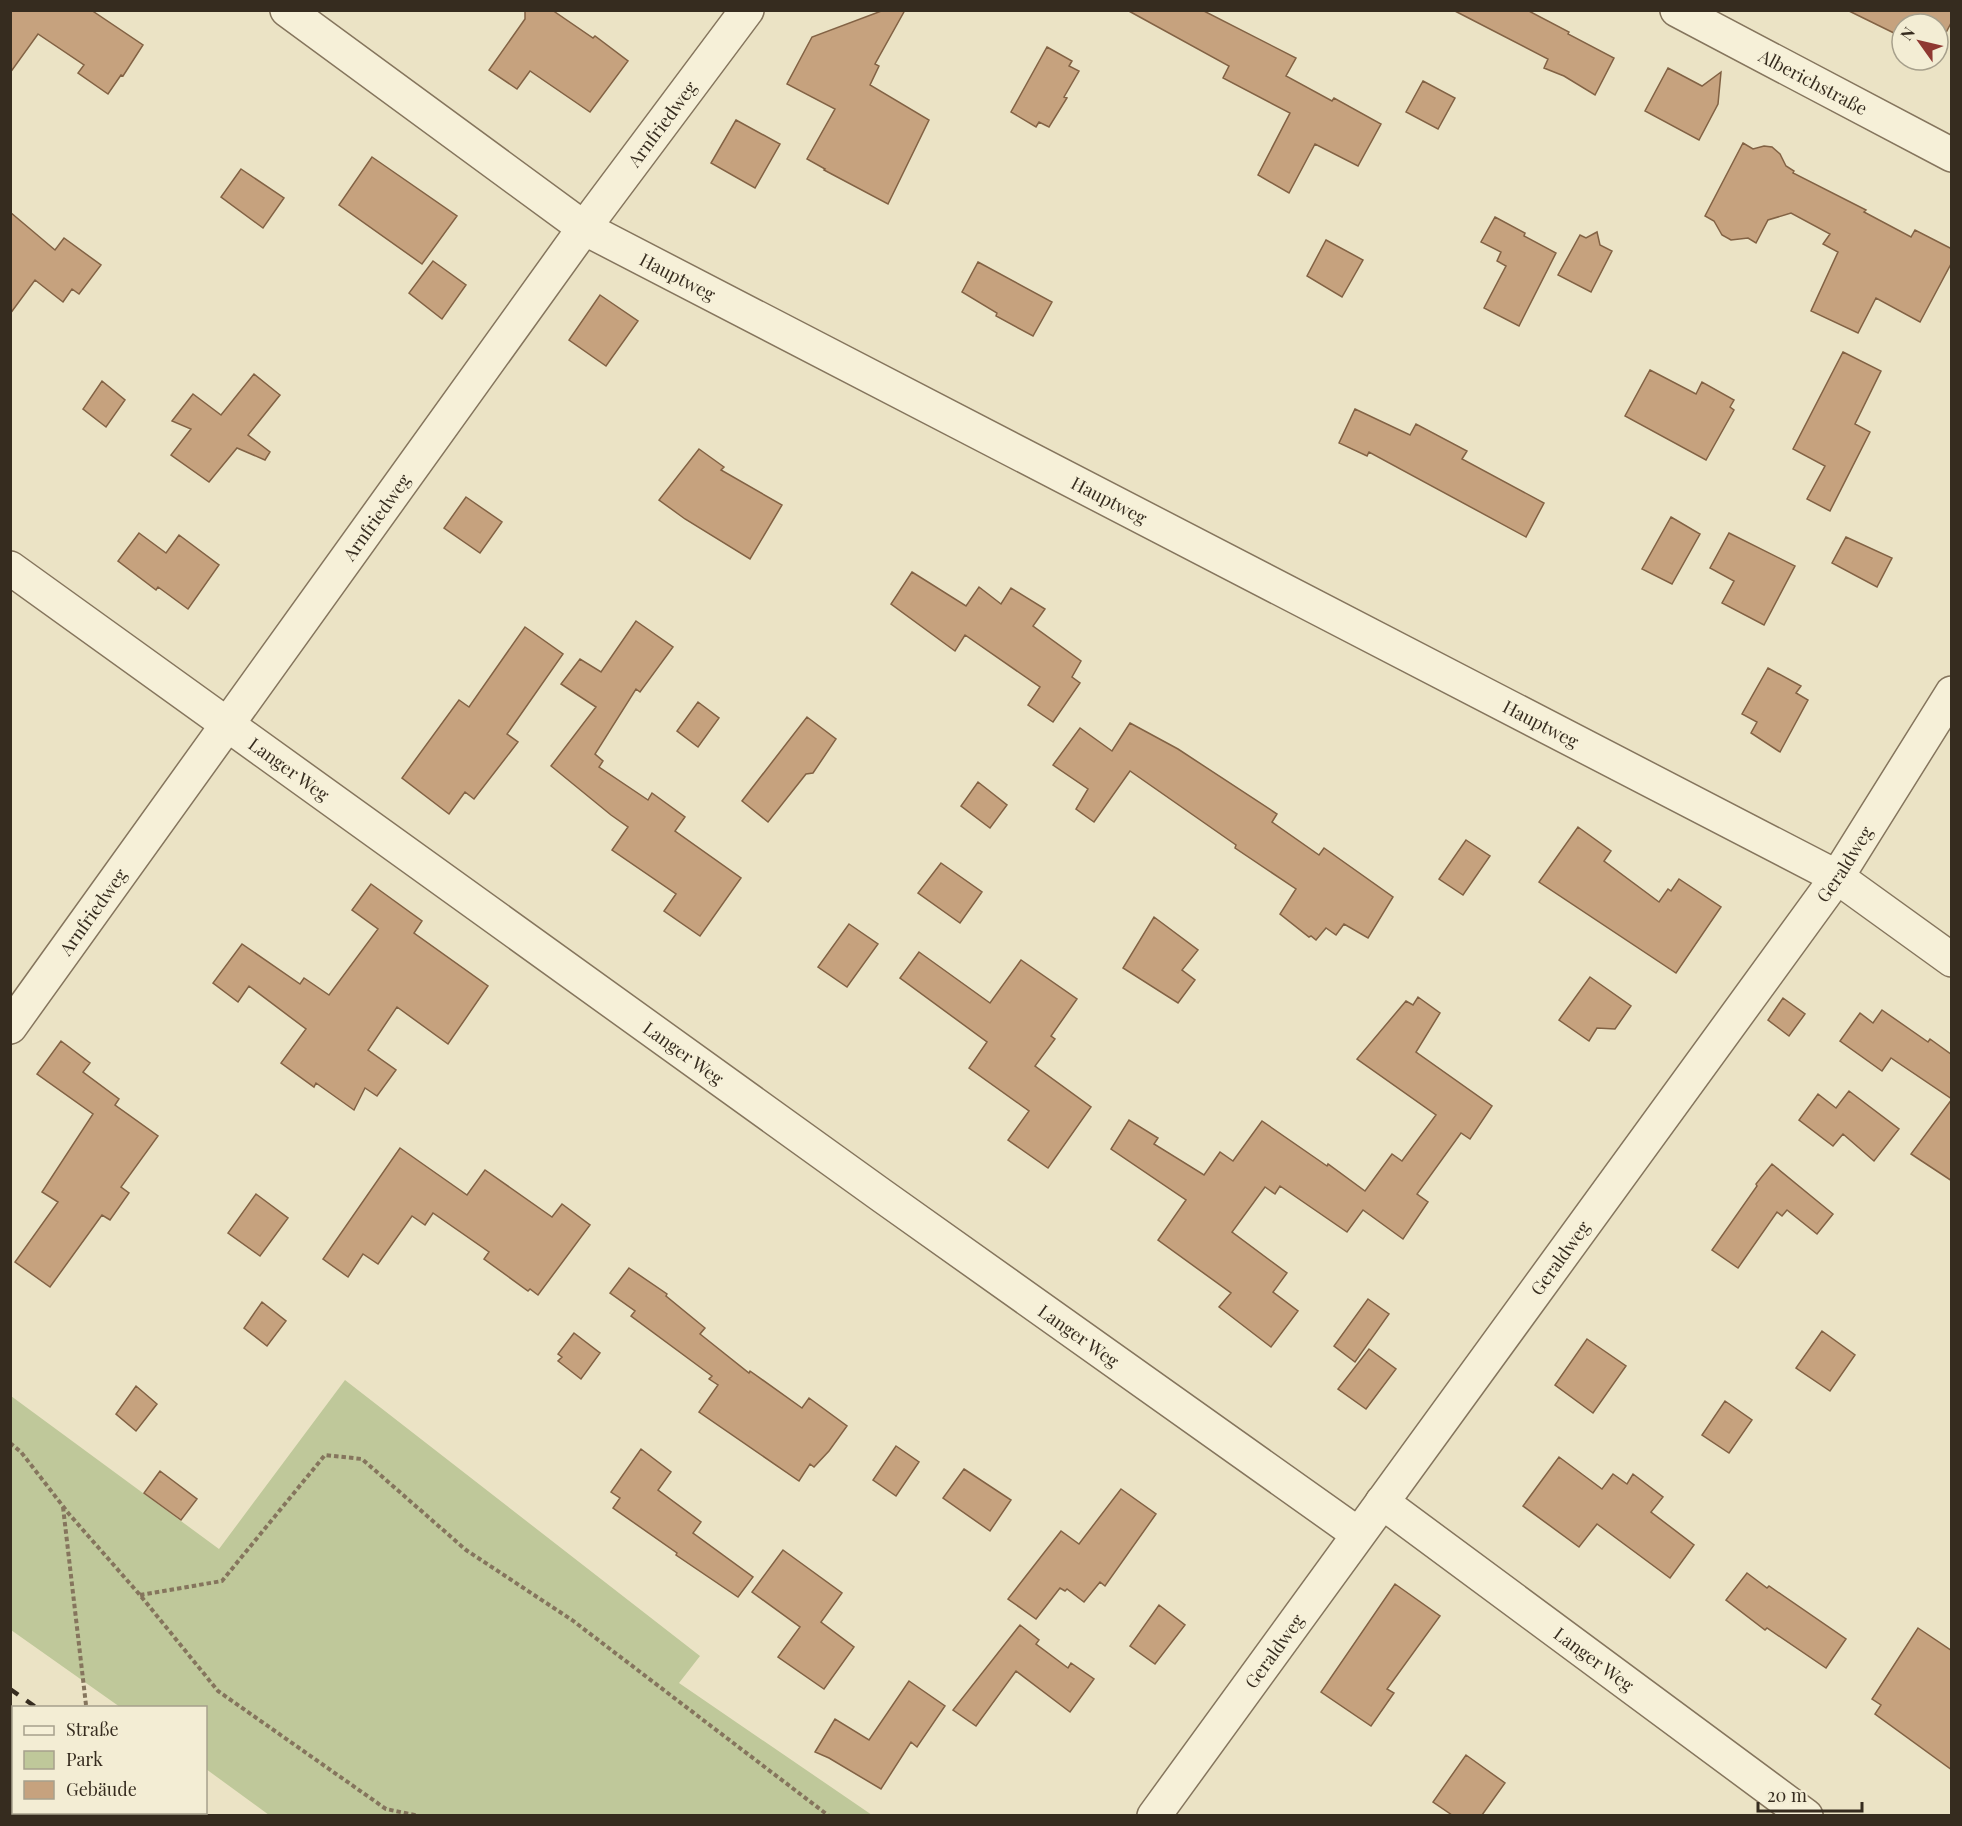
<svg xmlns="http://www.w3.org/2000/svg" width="1962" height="1826" font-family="'Playfair Display',serif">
	<rect width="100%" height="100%" fill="#ebe3c5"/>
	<!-- green -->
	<path fill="#bfc89a" d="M 345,1380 L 700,1656 L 679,1683 L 872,1815 L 269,1815 L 206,1769 L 206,1708 L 120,1707 L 11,1630 L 11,1396 L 219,1549 Z
		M 11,1742 L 14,1745 L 14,1812 L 114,1812 L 119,1815 L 11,1815 Z"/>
	<!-- building -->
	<path fill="#c6a27e" stroke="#826244" stroke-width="1.5" d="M 10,10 L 91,10 L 143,45 L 123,76 L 121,75 L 108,94 L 78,73 L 84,65 L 38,34 L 10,73 Z
		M 525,10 L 552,10 L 593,38 L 595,36 L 628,61 L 590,112 L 530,71 L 517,89 L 489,70 L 525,19 Z
		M 884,10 L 905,10 L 875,64 L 879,66 L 870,85 L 929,120 L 888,204 L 824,170 L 825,169 L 807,159 L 835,109 L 787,84 L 812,37 Z
		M 1127,10 L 1202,10 L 1296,58 L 1286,76 L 1332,101 L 1334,98 L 1381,124 L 1358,166 L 1315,144 L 1289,193 L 1258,175 L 1290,113 L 1223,78 L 1229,66 Z
		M 1453,10 L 1527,10 L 1569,32 L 1568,34 L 1614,58 L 1595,95 L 1564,76 L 1544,68 L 1548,59 Z
		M 1847,10 L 1952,10 L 1952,21 L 1938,48 L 1938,24 L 1902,24 L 1902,37 Z
		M 1047,47 L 1072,61 L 1069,66 L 1079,71 L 1064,97 L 1067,98 L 1049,127 L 1039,122 L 1036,127 L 1011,112 Z
		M 1668,68 L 1702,86 L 1721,72 L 1718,104 L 1699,140 L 1645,111 Z
		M 1423,81 L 1455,98 L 1438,129 L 1406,112 Z
		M 736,120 L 780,144 L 755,188 L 711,163 Z
		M 1743,143 L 1753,149 L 1764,146 L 1772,147 L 1780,154 L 1786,166 L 1794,171 L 1793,173 L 1866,210 L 1864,212 L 1911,237 L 1915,230 L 1952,249 L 1952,262 L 1920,322 L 1876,298 L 1858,333 L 1811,311 L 1838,252 L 1823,244 L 1830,234 L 1791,213 L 1768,220 L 1756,243 L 1748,238 L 1731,240 L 1722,235 L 1714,221 L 1705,216 Z
		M 372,157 L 457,216 L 422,264 L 339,205 Z
		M 241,169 L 284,198 L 263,228 L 221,197 Z
		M 10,212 L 55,250 L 64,238 L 101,265 L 79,294 L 72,289 L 63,302 L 35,280 L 10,314 Z
		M 1495,217 L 1525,233 L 1524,236 L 1556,253 L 1519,326 L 1484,308 L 1506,266 L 1497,261 L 1501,252 L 1481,242 Z
		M 1597,232 L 1600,245 L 1612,251 L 1591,292 L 1558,275 L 1580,235 L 1586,238 Z
		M 1326,240 L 1363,260 L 1342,297 L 1307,276 Z
		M 433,261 L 466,285 L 442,319 L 409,293 Z
		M 978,262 L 1052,302 L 1033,336 L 996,316 L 997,313 L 962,292 Z
		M 600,295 L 638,321 L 606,366 L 569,340 Z
		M 1843,352 L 1881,371 L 1855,424 L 1870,432 L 1830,511 L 1807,499 L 1825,466 L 1793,449 Z
		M 1650,370 L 1696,394 L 1702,382 L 1734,400 L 1730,407 L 1734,410 L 1706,460 L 1625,416 Z
		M 254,374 L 280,395 L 248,435 L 270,452 L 265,460 L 237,448 L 209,482 L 171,455 L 191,429 L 172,421 L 193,394 L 221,415 Z
		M 102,381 L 125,400 L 106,427 L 83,409 Z
		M 1355,409 L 1410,435 L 1416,424 L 1467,451 L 1462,459 L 1544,503 L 1526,537 L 1369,452 L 1367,456 L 1339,443 Z
		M 699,449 L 724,467 L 721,470 L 782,505 L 750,559 L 685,519 L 659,500 Z
		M 466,497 L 502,522 L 480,553 L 444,528 Z
		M 1671,517 L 1700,534 L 1672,584 L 1642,569 Z
		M 139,533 L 166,553 L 179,535 L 219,565 L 188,609 L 158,587 L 156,590 L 118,561 Z
		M 1729,533 L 1795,566 L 1764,625 L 1722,603 L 1734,581 L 1710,568 Z
		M 1846,537 L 1892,558 L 1877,587 L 1832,563 Z
		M 912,572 L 966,606 L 979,587 L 1001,604 L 1011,588 L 1045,609 L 1033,626 L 1081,661 L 1072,677 L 1080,683 L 1053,722 L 1028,705 L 1040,687 L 965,635 L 955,651 L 891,604 Z
		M 636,621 L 673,647 L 640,692 L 636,689 L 595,754 L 603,761 L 599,767 L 648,800 L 652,793 L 685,817 L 675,831 L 741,878 L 700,936 L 664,911 L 676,894 L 612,850 L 628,827 L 611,815 L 551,766 L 596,707 L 561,684 L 580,659 L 601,672 Z
		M 525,627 L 563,654 L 507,734 L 518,742 L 474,799 L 465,792 L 449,814 L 402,778 L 459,700 L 469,707 Z
		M 1768,668 L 1801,686 L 1796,693 L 1808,700 L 1780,752 L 1751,733 L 1757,722 L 1742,714 Z
		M 698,702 L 719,718 L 698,747 L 677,731 Z
		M 807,717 L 836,739 L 813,773 L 806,774 L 768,822 L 742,801 Z
		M 1130,723 L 1178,749 L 1277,814 L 1272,822 L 1319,855 L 1324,848 L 1393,897 L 1368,938 L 1344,924 L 1336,935 L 1326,928 L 1316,940 L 1311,936 L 1309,937 L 1280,914 L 1296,889 L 1235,848 L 1236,845 L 1130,771 L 1094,822 L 1076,809 L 1088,789 L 1053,765 L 1080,728 L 1112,751 Z
		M 978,782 L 1007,805 L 990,828 L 961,806 Z
		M 1578,827 L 1611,851 L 1604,861 L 1659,902 L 1668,889 L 1671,891 L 1679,879 L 1721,907 L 1676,973 L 1539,882 Z
		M 1466,840 L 1490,856 L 1463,895 L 1439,879 Z
		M 941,863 L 982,892 L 960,923 L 918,893 Z
		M 371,884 L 422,921 L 414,933 L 488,986 L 448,1044 L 397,1007 L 368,1050 L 396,1070 L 377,1096 L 365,1088 L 354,1110 L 316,1083 L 314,1087 L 281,1063 L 306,1029 L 249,986 L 238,1002 L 213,983 L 242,944 L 300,984 L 304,978 L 329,995 L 378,929 L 352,910 Z
		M 1154,917 L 1198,950 L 1182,970 L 1195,980 L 1178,1003 L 1123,968 Z
		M 849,924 L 878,944 L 847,987 L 818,967 Z
		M 919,952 L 990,1003 L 1021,960 L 1077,999 L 1051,1036 L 1055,1039 L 1035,1066 L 1091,1107 L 1048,1168 L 1008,1140 L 1029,1111 L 969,1068 L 987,1042 L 900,978 Z
		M 1590,977 L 1631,1006 L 1615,1029 L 1597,1028 L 1589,1041 L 1559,1020 Z
		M 1418,997 L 1440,1013 L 1416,1052 L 1492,1106 L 1470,1139 L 1461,1133 L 1417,1194 L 1428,1202 L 1403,1239 L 1363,1210 L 1347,1232 L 1280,1186 L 1275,1194 L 1265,1187 L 1232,1232 L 1287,1273 L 1273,1292 L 1298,1311 L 1271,1347 L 1219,1307 L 1231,1293 L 1158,1240 L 1186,1200 L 1111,1149 L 1129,1120 L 1158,1138 L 1154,1144 L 1204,1175 L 1220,1152 L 1233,1161 L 1262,1121 L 1327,1166 L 1328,1164 L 1365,1191 L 1392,1154 L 1402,1161 L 1436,1115 L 1357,1059 L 1406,1001 L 1413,1005 Z
		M 1783,998 L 1805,1014 L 1789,1036 L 1768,1020 Z
		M 1882,1010 L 1928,1042 L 1930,1039 L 1952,1055 L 1952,1099 L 1891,1058 L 1882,1071 L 1840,1041 L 1860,1013 L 1873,1023 Z
		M 61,1041 L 90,1063 L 83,1072 L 119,1099 L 115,1105 L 158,1136 L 121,1187 L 129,1193 L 110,1220 L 102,1215 L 50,1287 L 15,1262 L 58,1202 L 42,1192 L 93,1114 L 37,1074 Z
		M 1849,1091 L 1899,1129 L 1874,1161 L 1843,1134 L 1833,1146 L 1799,1120 L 1818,1094 L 1836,1108 Z
		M 1952,1099 L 1952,1181 L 1911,1154 Z
		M 400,1148 L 467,1195 L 485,1170 L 552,1217 L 562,1204 L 590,1225 L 538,1295 L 530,1289 L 528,1291 L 484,1259 L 489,1252 L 433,1213 L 425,1225 L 412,1216 L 378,1264 L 363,1254 L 348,1277 L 323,1259 Z
		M 1772,1164 L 1833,1214 L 1817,1234 L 1787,1210 L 1782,1216 L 1777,1212 L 1738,1268 L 1712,1250 L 1757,1186 L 1756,1184 Z
		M 256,1194 L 288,1218 L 260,1256 L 228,1233 Z
		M 629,1268 L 667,1294 L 666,1296 L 705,1328 L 700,1334 L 749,1373 L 750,1371 L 802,1408 L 809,1398 L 847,1426 L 829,1451 L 814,1467 L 810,1464 L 799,1481 L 699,1412 L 718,1385 L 709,1379 L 712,1376 L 631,1316 L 635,1311 L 610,1293 Z
		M 1368,1299 L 1389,1314 L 1355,1362 L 1334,1346 Z
		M 262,1302 L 286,1321 L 267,1346 L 244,1328 Z
		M 1822,1331 L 1855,1355 L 1830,1391 L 1796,1368 Z
		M 574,1333 L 600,1353 L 581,1379 L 558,1361 L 562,1357 L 558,1354 Z
		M 1587,1339 L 1626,1366 L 1593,1413 L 1555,1385 Z
		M 1369,1349 L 1396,1369 L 1366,1409 L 1338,1389 Z
		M 136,1386 L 157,1404 L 136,1431 L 116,1414 Z
		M 1725,1401 L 1752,1420 L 1729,1453 L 1702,1435 Z
		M 896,1446 L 919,1462 L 896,1496 L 873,1480 Z
		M 641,1449 L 671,1472 L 658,1490 L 701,1522 L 693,1533 L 753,1577 L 738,1597 L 676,1555 L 677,1553 L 613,1508 L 620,1498 L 611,1492 Z
		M 1559,1457 L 1602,1489 L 1613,1474 L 1627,1484 L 1633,1474 L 1663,1497 L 1651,1512 L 1694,1545 L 1670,1578 L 1597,1524 L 1579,1547 L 1523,1506 Z
		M 964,1469 L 1011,1500 L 990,1531 L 943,1498 Z
		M 160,1471 L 197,1499 L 181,1520 L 144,1493 Z
		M 1121,1489 L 1156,1514 L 1105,1586 L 1100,1582 L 1084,1602 L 1067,1589 L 1065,1591 L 1060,1588 L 1036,1619 L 1008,1599 L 1061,1531 L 1079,1544 Z
		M 783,1550 L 842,1593 L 821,1622 L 854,1647 L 824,1689 L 778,1657 L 800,1627 L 752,1592 Z
		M 1747,1573 L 1767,1588 L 1769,1586 L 1846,1639 L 1826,1668 L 1767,1628 L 1765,1630 L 1726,1600 Z
		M 1395,1584 L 1440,1616 L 1387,1689 L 1394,1693 L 1371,1726 L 1321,1692 Z
		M 1159,1605 L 1185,1625 L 1155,1664 L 1130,1646 Z
		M 1020,1625 L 1039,1640 L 1036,1644 L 1068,1668 L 1071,1663 L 1094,1679 L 1070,1712 L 1016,1671 L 976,1726 L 953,1710 Z
		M 1918,1628 L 1952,1651 L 1952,1770 L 1875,1714 L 1881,1705 L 1872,1699 Z
		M 909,1681 L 945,1706 L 917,1747 L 911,1742 L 881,1789 L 829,1758 L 815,1752 L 835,1719 L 869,1740 Z
		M 1466,1755 L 1505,1783 L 1482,1815 L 1452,1815 L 1433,1802 Z"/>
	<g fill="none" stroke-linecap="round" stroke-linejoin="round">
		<!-- minor casing -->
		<g stroke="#85755d" stroke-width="36">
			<g id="minor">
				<path id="s1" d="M 287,10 L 584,228 L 1837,877 L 1952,960"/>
				<path id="s2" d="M 1677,10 L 1952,155"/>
				<path id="s3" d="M 10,568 L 881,1195 L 1358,1534"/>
				<path id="s4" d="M 10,1027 L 584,228 L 747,10"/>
				<path id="s5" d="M 1382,1502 L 1806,1816"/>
				<path id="s6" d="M 1154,1816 L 1837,877 L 1952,693"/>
			</g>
		</g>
		<!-- path -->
		<path stroke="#85755d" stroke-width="4" stroke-dasharray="4.5 3" stroke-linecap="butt" d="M 10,1443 L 21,1452 L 69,1514 L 140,1595 L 218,1691 L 386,1809 L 419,1816
			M 63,1507 L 86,1705
			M 140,1595 L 222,1581 L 325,1455 L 362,1459 L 466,1550 L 572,1620 L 829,1816
			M 13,1816 L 14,1812"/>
		<!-- minor -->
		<use href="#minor" stroke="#f6f0d8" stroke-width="33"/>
		<!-- rail -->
		<path stroke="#362c1f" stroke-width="4.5" stroke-dasharray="10 10" stroke-linecap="butt" d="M 10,1689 L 37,1708
			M 10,1720 L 14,1722
			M 147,1812 L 152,1816
			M 195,1812 L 200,1816"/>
	</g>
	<g text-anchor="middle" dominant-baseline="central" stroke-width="4.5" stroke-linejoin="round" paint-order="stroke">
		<!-- street labels -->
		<g font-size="18" fill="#362c1f" stroke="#f3edd4">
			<text stroke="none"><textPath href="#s2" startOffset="154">Alberichstraße</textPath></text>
			<text stroke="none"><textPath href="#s4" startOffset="1114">Arnfriedweg</textPath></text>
			<text stroke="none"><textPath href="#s1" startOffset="474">Hauptweg</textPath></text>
			<text stroke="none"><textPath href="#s1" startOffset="960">Hauptweg</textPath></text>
			<text stroke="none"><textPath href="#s4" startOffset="628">Arnfriedweg</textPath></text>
			<text stroke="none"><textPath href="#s1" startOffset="1446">Hauptweg</textPath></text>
			<text stroke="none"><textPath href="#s3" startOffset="344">Langer Weg</textPath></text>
			<text stroke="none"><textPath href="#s6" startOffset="1176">Geraldweg</textPath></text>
			<text stroke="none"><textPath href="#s4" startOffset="142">Arnfriedweg</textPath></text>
			<text stroke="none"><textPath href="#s3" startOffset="830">Langer Weg</textPath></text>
			<text stroke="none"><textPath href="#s6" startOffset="690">Geraldweg</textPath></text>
			<text stroke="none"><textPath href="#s3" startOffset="1316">Langer Weg</textPath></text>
			<text stroke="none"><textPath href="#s6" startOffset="204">Geraldweg</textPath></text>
			<text stroke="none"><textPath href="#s5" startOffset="264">Langer Weg</textPath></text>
		</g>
	</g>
	<!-- border -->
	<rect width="1962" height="1826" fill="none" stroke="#362c1f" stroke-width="24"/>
	<!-- legend -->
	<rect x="12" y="1706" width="195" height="108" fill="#f3edd4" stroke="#a7a08c" stroke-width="1.5"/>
	<rect x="24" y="1726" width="30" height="9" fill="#f6f0d8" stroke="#a7a08c" stroke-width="1.5"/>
	<text x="66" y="1736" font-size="18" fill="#362c1f">Straße</text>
	<rect x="24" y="1751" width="30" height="18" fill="#bfc89a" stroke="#a7a08c" stroke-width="1.5"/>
	<text x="66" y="1766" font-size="18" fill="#362c1f">Park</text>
	<rect x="24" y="1781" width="30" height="18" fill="#c6a27e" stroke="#a7a08c" stroke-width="1.5"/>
	<text x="66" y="1796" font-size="18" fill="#362c1f">Gebäude</text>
	<!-- north arrow -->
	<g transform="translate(1920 42) rotate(304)"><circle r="28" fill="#f3edd4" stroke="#a7a08c" stroke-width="1.5"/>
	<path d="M0-4.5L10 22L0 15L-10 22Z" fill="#8f3831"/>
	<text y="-9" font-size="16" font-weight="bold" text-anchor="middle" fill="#362c1f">N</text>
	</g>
	<!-- scale -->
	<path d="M1758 1802v9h104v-9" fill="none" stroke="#362c1f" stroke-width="3"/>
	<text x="1767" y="1802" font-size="18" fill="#362c1f" stroke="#f3edd4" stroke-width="4.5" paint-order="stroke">20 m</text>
</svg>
